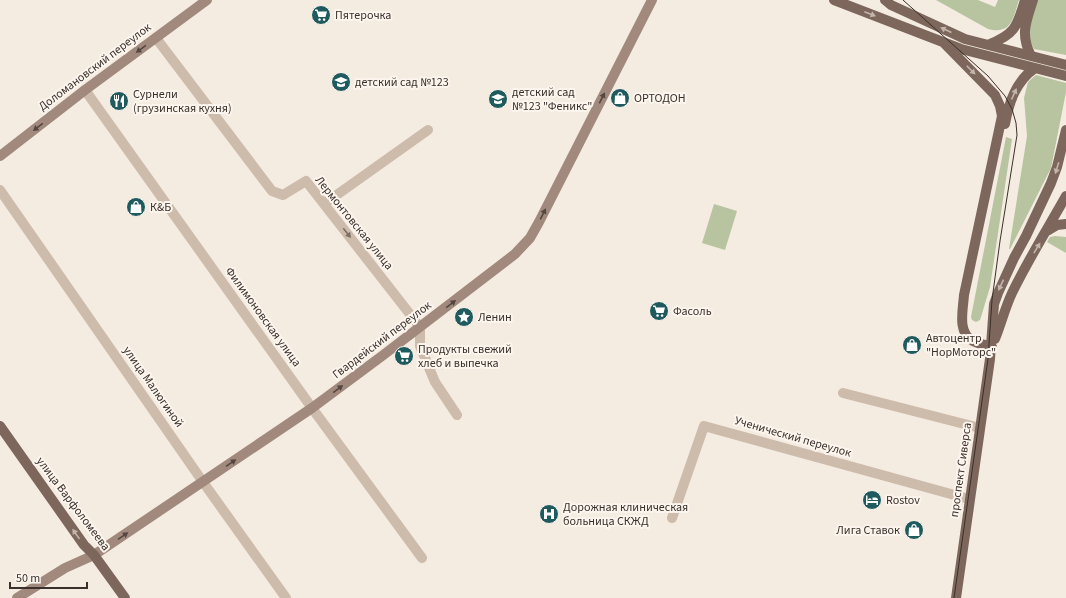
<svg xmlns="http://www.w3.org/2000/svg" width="1066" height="598" font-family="'Source Sans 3',sans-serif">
	<rect width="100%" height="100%" fill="#f4ebe1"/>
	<!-- green -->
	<path fill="#b8c4a0" d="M 936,0 L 978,0 L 995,7 L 998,0 L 1019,0 C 1013,18 1012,35 988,29 Z
		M 1037,0 L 1066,0 L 1066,55 L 1034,49 C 1023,29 1031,19 1037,0 Z
		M 1036,75 L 1066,83 L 1066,92 L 1051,168 L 1010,249 L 1009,249 L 1027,136 L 1024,98 L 1028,82 Z
		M 1006,137 L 1012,139 L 990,287 L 981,317 L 980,320 L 976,322 L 972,320 L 971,317 Z
		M 714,204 L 737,211 L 725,250 L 702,243 Z
		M 1055,236 L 1066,237 L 1066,253 L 1047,242 L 1050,237 Z"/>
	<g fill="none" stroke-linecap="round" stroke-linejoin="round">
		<!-- street -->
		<path stroke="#cdbbac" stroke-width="10" d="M 156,38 L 272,191 L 283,195 L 306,181 L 420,327 L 420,346 L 435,382 L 457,415
			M 85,90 L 312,408 L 422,558
			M 0,190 L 203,482 L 286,598
			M 324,204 L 428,130
			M 843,393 L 980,428
			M 672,518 L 704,426 L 969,499"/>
		<!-- secondary -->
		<path stroke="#a18a7d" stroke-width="10" d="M 0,156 L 85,90 L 207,0
			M 17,598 L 65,568 L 94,555 L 312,408 L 382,356 L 515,254 L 530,238 L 539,222 L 652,0"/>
		<!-- primary -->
		<path stroke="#7d675c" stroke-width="10" d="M 834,0 L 961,49 L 1066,76
			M 885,0 L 891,5 L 965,39 L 1066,65
			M 944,43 L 995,95 L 1000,106 L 1002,116 L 964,295 C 963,310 957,333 973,341 C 979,344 986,345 992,347
			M 988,45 C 1016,34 1017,26 1025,0
			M 1031,56 C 1020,34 1026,22 1033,0
			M 1005,124 C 1009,102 1016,81 1035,68
			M 1047,231 L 1057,225 L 1066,224
			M 995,339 C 1001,324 1005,308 1012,293 C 1028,260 1048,228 1066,196
			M 0,426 L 84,545 L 94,555 L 125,598
			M 956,598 L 990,359 L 994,304 L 998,293 L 1014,258 L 1026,236 L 1051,183 L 1057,167 L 1066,130"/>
		<!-- tram -->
		<path stroke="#3b302b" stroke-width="1" d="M 903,0 L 988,76 L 1005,96 L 1012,109 L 1016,123 L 1017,135 L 1000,241 L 992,300 L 988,359 L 954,598"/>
	</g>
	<!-- one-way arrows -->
	<defs><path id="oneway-solid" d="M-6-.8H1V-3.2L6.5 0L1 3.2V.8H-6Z"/></defs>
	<g fill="#c2b5ac">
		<use href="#oneway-solid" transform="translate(870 14) rotate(21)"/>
		<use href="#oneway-solid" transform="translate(946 30) rotate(-155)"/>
		<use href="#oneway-solid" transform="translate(971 70) rotate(45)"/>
		<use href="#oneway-solid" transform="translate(1014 94) rotate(-66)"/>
		<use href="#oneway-solid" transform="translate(1057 168) rotate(107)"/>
		<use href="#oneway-solid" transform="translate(1037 248) rotate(-59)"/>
		<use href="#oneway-solid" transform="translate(1001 285) rotate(115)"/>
		<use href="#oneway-solid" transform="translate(76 534) rotate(-125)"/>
	</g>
	<g fill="#544640">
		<use href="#oneway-solid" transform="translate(141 49) rotate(144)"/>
		<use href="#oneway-solid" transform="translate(602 98) rotate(-63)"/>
		<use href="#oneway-solid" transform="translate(38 127) rotate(142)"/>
		<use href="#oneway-solid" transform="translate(543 214) rotate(-63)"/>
		<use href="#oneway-solid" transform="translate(451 304) rotate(-38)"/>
		<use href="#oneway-solid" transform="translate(338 389) rotate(-37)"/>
		<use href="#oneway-solid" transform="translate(231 463) rotate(-34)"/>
		<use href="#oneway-solid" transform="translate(123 536) rotate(-34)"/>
	</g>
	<use fill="#7d6f65" href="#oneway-solid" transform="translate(347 233) rotate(52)"/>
	<!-- icons -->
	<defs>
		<g id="supermarket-disc" transform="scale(1)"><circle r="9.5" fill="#1f5a5e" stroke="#fbf5ee"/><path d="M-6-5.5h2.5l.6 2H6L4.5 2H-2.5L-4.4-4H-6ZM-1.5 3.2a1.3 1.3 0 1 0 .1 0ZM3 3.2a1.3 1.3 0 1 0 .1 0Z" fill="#fff"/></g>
		<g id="school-disc" transform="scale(1)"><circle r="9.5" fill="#1f5a5e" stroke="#fbf5ee"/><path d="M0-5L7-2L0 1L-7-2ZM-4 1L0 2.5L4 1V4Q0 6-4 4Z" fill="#fff"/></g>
		<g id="shop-disc" transform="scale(1)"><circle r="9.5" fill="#1f5a5e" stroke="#fbf5ee"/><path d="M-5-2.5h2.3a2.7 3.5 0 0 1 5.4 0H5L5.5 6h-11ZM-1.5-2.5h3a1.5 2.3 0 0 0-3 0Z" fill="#fff"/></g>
		<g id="restaurant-disc" transform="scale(1)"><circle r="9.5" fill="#1f5a5e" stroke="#fbf5ee"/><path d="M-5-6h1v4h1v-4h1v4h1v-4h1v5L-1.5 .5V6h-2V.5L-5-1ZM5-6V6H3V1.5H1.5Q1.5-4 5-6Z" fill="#fff"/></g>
		<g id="sight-disc" transform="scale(1)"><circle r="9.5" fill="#1f5a5e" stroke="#fbf5ee"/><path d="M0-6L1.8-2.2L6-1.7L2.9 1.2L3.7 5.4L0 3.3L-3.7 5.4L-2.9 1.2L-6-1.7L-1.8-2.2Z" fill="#fff"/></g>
		<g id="hotel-disc" transform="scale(1)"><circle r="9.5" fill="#1f5a5e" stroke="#fbf5ee"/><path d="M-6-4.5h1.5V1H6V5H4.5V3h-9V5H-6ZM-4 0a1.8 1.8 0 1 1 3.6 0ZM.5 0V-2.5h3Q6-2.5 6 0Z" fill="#fff"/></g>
		<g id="hospital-disc" transform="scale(1)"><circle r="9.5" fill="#1f5a5e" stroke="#fbf5ee"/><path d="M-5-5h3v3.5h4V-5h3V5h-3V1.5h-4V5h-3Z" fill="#fff"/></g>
	</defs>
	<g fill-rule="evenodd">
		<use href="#supermarket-disc" x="321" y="15"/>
		<use href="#school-disc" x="341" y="82"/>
		<use href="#shop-disc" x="620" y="98"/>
		<use href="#school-disc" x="498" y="99"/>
		<use href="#restaurant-disc" x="119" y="101"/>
		<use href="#shop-disc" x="136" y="207"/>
		<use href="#supermarket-disc" x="659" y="311"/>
		<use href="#sight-disc" x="464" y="317"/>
		<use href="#shop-disc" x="912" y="345"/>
		<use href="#supermarket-disc" x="404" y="356"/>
		<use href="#hotel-disc" x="872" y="500"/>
		<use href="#hospital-disc" x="549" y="514"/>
		<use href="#shop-disc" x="914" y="530"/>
	</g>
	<g text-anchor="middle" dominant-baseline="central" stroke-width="4" stroke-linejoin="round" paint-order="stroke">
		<!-- poi labels -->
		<g font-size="12" fill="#3b302b" stroke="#fbf5ee" text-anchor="start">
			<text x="335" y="15">Пятерочка</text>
			<text x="355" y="82">детский сад №123</text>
			<text x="512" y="92">детский сад<tspan x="512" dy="14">№123 "Феникс"</tspan></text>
			<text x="133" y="94">Сурнели<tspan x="133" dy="14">(грузинская кухня)</tspan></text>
			<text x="634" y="98">ОРТОДОН</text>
			<text x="150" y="207">К&amp;Б</text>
			<text x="673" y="311">Фасоль</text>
			<text x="478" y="317">Ленин</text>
			<text x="926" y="338">Автоцентр<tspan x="926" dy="14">"НорМоторс"</tspan></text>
			<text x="418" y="349">Продукты свежий<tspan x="418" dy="14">хлеб и выпечка</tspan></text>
			<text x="886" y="500">Rostov</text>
			<text x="563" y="507">Дорожная клиническая<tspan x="563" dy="14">больница СКЖД</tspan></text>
			<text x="900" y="530" text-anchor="end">Лига Ставок</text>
		</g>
		<!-- street labels -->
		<g font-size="12" fill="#3b302b" stroke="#fbf5ee">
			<text transform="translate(95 67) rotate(-37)">Доломановский переулок</text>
			<text transform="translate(354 223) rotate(51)">Лермонтовская улица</text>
			<text transform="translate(263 317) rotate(54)">Филимоновская улица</text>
			<text transform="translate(382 340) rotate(-37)">Гвардейский переулок</text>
			<text transform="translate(153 387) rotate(55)">улица Малюгиной</text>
			<text transform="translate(793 437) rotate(16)">Ученический переулок</text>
			<text transform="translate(961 470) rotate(-82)">проспект Сиверса</text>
			<text transform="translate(73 504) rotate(53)">улица Варфоломеева</text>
		</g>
	</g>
	<!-- scale -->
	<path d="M10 582v6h77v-6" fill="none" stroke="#3b302b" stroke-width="2"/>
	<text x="16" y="582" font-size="12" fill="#3b302b" stroke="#fbf5ee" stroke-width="3" paint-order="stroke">50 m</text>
</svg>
